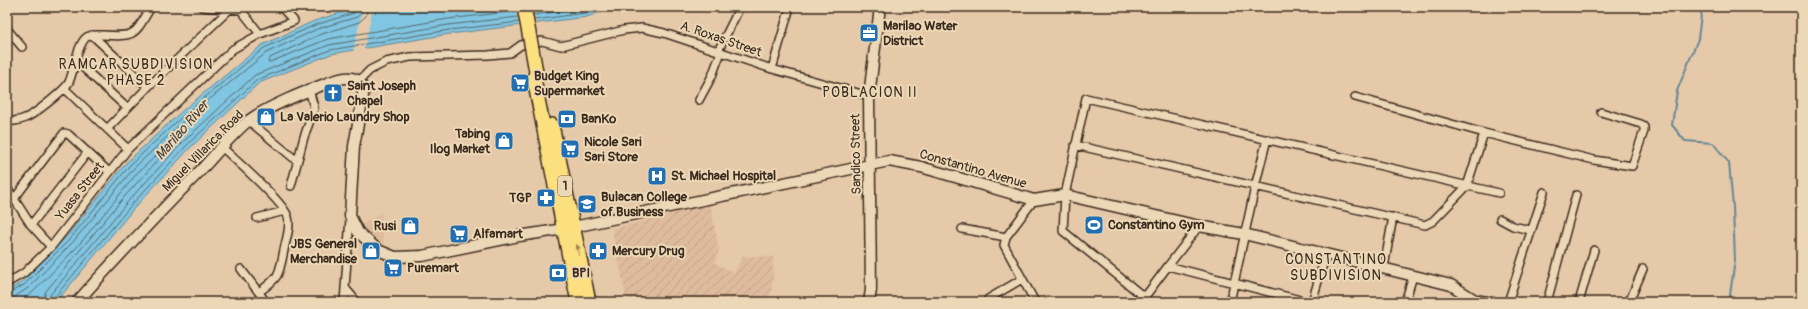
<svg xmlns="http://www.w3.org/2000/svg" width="1808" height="309" font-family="Pangolin,sans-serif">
	<defs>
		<pattern id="industrial-furrows" width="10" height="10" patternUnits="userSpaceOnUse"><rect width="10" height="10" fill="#debb9c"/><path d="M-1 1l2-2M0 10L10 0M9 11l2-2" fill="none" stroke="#bfa186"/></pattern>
	</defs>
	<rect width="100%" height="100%" fill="#e6c9a9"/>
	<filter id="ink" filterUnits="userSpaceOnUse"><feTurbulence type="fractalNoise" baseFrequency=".025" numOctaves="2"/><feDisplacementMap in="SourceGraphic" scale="8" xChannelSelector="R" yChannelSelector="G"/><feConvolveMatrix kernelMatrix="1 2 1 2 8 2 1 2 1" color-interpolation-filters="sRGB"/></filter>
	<g filter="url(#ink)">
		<!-- built -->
		<path fill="#debb9c" d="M 381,213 L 384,246 L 376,242 L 363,231 L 361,225 Z"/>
		<!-- industrial -->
		<path fill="url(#industrial-furrows)" d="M 710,204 L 719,250 L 715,263 L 734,273 L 743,256 L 773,257 L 773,281 L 770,296 L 767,302 L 627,302 L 612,229 Z"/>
		<!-- water -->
		<path fill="#80c5e1" stroke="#648793" d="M 359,7 L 613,7 L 587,17 L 450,34 L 331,54 L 259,83 L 190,148 L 136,206 L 56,302 L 7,302 L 7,291 L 22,282 L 66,237 L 127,162 L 182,111 L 262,45 L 314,21 Z"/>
		<!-- pier -->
		<path fill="#e6c9a9" d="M 363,7 L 373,7 L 364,50 L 353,52 Z
			M 515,7 L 533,7 L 537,26 L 519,28 Z"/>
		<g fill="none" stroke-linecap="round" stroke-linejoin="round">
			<!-- shore -->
			<path stroke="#57686c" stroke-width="1" d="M 368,7 L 366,16 L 359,22 L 319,35 L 270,58 L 268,62 L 270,62 L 328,39 L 448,19 L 517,11
				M 533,15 L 587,7
				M 534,20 L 585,13 L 602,7
				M 7,294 L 24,285 L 69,240 L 130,165 L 185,114 L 264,48 L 315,25 L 354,13 L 357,7
				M 7,299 L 13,298 L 28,288 L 72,243 L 134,168 L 188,117 L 266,53 L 317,29 L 357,17 L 361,13 L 362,7
				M 18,302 L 32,293 L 77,247 L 138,172 L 164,149 L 166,148 L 166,151 L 125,196 L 46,291 L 42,302
				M 48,302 L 50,295 L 130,199 L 183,142 L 255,75 L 329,45 L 448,25 L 518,17
				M 53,302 L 54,298 L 133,203 L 187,145 L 257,80 L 330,50 L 449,30 L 519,22"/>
			<!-- stream -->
			<path stroke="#648793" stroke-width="2" d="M 1702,7 L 1698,39 L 1677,91 L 1672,125 L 1685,141 L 1713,143 L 1729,163 L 1733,207 L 1735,260 L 1729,302"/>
			<!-- street casing -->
			<g stroke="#3b2a1e" stroke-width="10">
				<path id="street" d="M 202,7 L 241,10 L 260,34
					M 7,29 L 22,47
					M 92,35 L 148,87
					M 718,51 L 740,7
					M 76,61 L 127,108
					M 772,69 L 790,7
					M 359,81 L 370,70 L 386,62 L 410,57 L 488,55 L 510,53 L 521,45 L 542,41 L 561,46 L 624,30 L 642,28 L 664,33 L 772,69 L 869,96
					M 65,89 L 128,149
					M 1355,97 L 1484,133 L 1594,160 L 1632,166 L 1644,131 L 1644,127 L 1641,124 L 1601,112
					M 699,100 L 712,76 L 721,52
					M 249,121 L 297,161
					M 7,122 C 13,121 19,121 25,118 C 34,115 65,90 69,82 C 74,72 77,43 87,37 C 91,34 97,35 102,35 C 136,37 134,36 151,7
					M 107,129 L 148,87 L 230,9
					M 1075,145 L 1425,225 L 1433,221 L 1467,186 L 1484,133
					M 223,148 C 236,161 284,202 288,217 C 291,227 286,239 284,250 C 279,275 280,277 259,292
					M 291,186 L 304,137 L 313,112 L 314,107 L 309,90
					M 7,188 L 31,225 L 51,247
					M 14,199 L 64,133 L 68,134 L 109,172
					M 257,218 L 285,211
					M 1500,219 L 1513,226 L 1530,230
					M 31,225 L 88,152
					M 962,229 L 1006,237 L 1004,245 L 1035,302
					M 1006,237 L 1034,200
					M 1168,266 L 1199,226
					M 1384,267 L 1393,217
					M 241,269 L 266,302
					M 7,283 L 24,273 L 51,247 L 128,149 L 233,49 L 260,34 L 294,21 L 281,7
					M 346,289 L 357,302
					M 1144,297 L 1063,231 L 1065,195 L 1086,98 L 1499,193
					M 988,299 L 1022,279
					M 344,302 L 350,218
					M 1141,302 L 1168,266 L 1308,302
					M 1230,302 L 1255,187 L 1267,139
					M 1312,302 L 1326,254
					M 1405,302 L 1413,276
					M 1508,302 L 1544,192
					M 1547,302 L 1576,195
					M 1579,302 L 1594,250
					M 1629,302 L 1643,269"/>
			</g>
			<!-- secondary casing -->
			<g stroke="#3b2a1e" stroke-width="13">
				<path id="secondary" d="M 77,302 C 117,257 158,214 200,171 C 214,156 232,134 248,121 C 268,106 307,91 330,82 C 346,76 363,73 363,96 L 354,146 L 350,216 L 358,232 L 378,250 L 395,257 L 422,256 L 519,236 L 564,229 L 889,161 L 921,167 L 1034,200 L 1065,195 L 1199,226 L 1244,234 L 1451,285 L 1475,300 L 1487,302
					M 869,302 L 871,290 L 869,96 L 880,7"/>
			</g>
			<!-- highway casing -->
			<g stroke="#3b2a1e" stroke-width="16">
				<path id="highway" d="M 532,49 L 536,72 L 534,79 L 578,302
					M 552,125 L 589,302"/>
			</g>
			<!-- street -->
			<use href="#street" stroke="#ecd8b6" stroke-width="7"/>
			<!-- secondary -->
			<use href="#secondary" stroke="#ecd8b6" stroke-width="10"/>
			<!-- highway -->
			<use href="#highway" stroke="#fce080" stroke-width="13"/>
			<!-- highway-bridge casing -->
			<g stroke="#3b2a1e" stroke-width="16" stroke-linecap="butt">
				<path id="highway-bridge" d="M 524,7 L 532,49"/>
			</g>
			<!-- highway-bridge -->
			<use href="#highway-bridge" stroke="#fce080" stroke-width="13"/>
		</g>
		<!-- one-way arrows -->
		<defs><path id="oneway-solid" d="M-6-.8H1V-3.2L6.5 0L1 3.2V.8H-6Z"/></defs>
		<use fill="#9c854f" href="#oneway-solid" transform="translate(578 250) rotate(-102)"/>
	</g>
	<!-- icons -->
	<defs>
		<g id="office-square" transform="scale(1)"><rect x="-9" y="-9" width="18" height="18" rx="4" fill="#1f6fb2" stroke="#ecd8b6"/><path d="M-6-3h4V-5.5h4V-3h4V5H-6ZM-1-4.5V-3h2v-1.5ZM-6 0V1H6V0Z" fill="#fff"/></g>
		<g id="supermarket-square" transform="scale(1)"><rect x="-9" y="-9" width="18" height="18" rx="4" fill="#1f6fb2" stroke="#ecd8b6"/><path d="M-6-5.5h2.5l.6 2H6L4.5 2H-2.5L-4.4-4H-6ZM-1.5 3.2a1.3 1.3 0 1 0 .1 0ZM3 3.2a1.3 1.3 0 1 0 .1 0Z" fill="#fff"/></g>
		<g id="church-square" transform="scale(1)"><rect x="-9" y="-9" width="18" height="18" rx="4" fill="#1f6fb2" stroke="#ecd8b6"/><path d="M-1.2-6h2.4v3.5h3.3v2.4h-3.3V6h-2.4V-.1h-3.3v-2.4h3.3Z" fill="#fff"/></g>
		<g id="shop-square" transform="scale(1)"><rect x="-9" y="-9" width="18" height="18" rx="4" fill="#1f6fb2" stroke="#ecd8b6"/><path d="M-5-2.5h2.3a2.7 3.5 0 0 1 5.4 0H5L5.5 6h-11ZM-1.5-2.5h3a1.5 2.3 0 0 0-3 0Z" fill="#fff"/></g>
		<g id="bank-square" transform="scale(1)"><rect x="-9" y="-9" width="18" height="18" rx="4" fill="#1f6fb2" stroke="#ecd8b6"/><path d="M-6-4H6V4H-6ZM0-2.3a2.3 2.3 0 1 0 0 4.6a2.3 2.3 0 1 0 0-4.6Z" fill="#fff"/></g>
		<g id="hospital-square" transform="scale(1)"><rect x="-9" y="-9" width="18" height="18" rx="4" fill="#1f6fb2" stroke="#ecd8b6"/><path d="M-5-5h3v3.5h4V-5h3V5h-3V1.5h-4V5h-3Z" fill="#fff"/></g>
		<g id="pharmacy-square" transform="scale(1)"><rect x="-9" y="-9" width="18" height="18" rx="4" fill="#1f6fb2" stroke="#ecd8b6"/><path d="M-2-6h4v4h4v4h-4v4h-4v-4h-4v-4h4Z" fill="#fff"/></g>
		<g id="university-square" transform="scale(1)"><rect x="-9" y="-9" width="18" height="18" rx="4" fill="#1f6fb2" stroke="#ecd8b6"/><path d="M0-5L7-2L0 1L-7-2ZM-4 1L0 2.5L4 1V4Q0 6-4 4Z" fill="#fff"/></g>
		<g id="stadium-square" transform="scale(1)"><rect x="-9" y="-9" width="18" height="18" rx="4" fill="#1f6fb2" stroke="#ecd8b6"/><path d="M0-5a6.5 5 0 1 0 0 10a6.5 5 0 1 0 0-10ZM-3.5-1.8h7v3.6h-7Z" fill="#fff"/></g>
	</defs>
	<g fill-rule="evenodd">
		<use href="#office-square" x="869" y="33"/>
		<use href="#supermarket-square" x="520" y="83"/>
		<use href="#church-square" x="333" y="93"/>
		<use href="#shop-square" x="266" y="117"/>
		<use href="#bank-square" x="567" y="119"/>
		<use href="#shop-square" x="504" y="141"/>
		<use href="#supermarket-square" x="570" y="149"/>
		<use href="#hospital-square" x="657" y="176"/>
		<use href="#pharmacy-square" x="546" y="198"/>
		<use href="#university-square" x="587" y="204"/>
		<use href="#stadium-square" x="1094" y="225"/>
		<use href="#shop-square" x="410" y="226"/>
		<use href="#supermarket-square" x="459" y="234"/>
		<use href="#shop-square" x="371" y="251"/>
		<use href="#pharmacy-square" x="598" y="251"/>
		<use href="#supermarket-square" x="393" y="268"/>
		<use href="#bank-square" x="558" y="273"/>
	</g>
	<g text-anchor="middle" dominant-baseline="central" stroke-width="4" stroke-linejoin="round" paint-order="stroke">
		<!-- shield labels -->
		<rect fill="#ecd8b6" stroke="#705e4c" stroke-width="1" x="558" y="176" width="14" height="20" rx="3"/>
		<g font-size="12" font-weight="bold" fill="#3b2a1e">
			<text x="565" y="186">1</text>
		</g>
		<!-- poi labels -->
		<g font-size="13" font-weight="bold" fill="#3b2a1e" stroke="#ecd8b6" text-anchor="start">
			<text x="883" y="26">Marilao Water<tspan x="883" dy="15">District</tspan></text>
			<text x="534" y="76">Budget King<tspan x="534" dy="15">Supermarket</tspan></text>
			<text x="347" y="86">Saint Joseph<tspan x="347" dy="15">Chapel</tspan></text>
			<text x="280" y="117">La Valerio Laundry Shop</text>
			<text x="581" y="119">BanKo</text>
			<text x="490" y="134" text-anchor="end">Tabing<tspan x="490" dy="15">Ilog Market</tspan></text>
			<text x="584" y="142">Nicole Sari<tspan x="584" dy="15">Sari Store</tspan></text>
			<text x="671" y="176">St. Michael Hospital</text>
			<text x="601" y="197">Bulacan College<tspan x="601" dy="15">of Business</tspan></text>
			<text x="532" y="198" text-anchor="end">TGP</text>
			<text x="1108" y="225">Constantino Gym</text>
			<text x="396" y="226" text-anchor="end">Rusi</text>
			<text x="473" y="234">Alfamart</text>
			<text x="357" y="244" text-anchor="end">JBS General<tspan x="357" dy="15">Merchandise</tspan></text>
			<text x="612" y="251">Mercury Drug</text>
			<text x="407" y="268">Puremart</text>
			<text x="572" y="273">BPI</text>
		</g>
		<!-- street labels -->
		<g font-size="13" fill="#3b2a1e" stroke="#ecd8b6">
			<text transform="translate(721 39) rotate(19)">A. Roxas Street</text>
			<text transform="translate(203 151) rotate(-45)">Miguel Villarica Road</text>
			<text transform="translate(856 154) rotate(-91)">Sandico Street</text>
			<text transform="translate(973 169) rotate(16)">Constantino Avenue</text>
			<text transform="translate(80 191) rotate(-52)">Yuasa Street</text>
		</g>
		<!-- neighbourhood labels -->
		<g font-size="14" letter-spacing="1" fill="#3b2a1e" stroke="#ecd8b6">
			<text x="136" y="64">RAMCAR SUBDIVISION<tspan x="136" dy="16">PHASE 2</tspan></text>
			<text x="870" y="92">POBLACION II</text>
			<text x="1336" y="259">CONSTANTINO<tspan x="1336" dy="16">SUBDIVISION</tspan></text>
		</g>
		<!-- water labels -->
		<g font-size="14" font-style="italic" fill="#45413b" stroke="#ecd8b6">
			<text transform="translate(182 130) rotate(-49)">Marilao River</text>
		</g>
	</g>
	<!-- margin -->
	<rect width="1808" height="309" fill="none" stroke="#ecd8b6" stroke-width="24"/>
	<rect x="12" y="12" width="1784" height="285" fill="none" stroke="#3b2a1e" stroke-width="1.5" filter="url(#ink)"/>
</svg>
